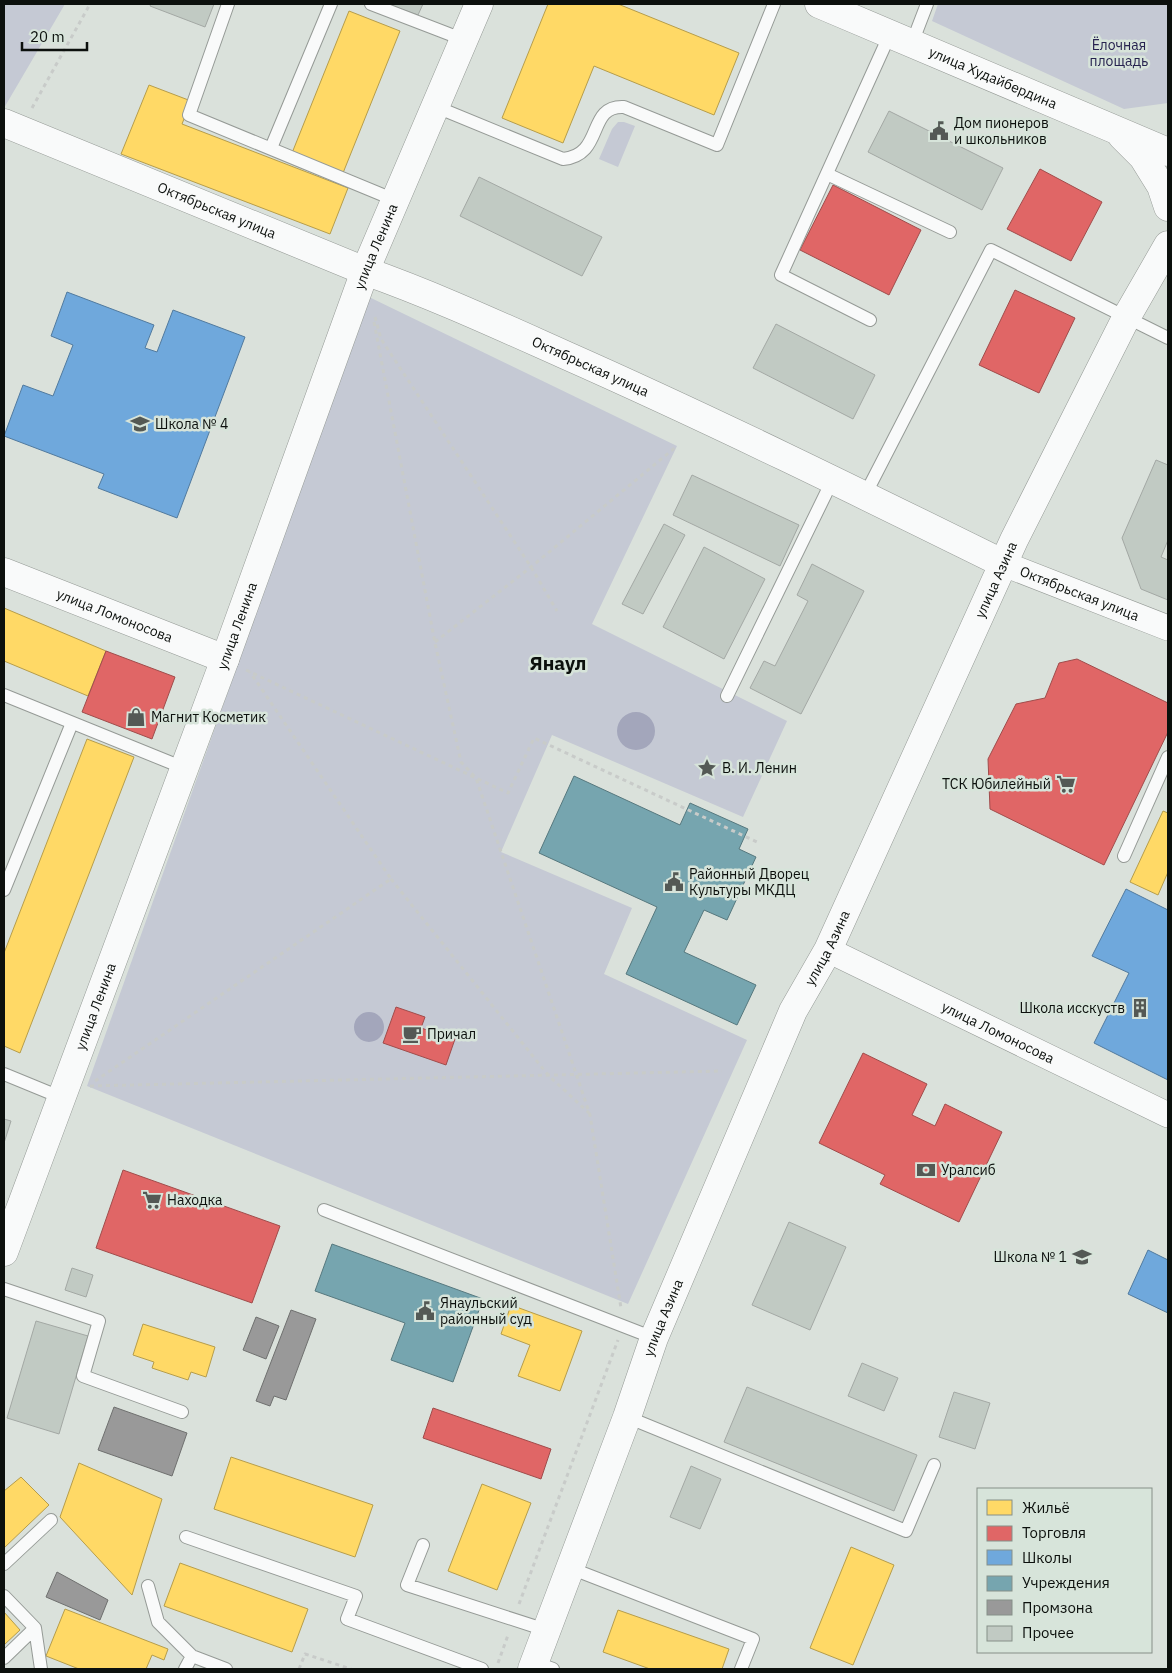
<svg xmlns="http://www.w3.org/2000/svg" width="1172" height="1673" font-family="'IBM Plex Sans',sans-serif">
	<rect width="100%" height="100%" fill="#dae1db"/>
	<!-- green -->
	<path fill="#c5c9d4" d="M 4,4 L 65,4 L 4,108 Z
		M 938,4 L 1168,4 L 1168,103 L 1124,109 L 932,21 Z
		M 618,122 L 624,122 L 635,126 L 618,167 L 599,159 L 612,129 Z
		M 369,297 L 677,446 L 592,624 L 787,721 L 743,817 L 552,735 L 501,852 L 632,908 L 604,974 L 747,1040 L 628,1304 L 87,1086 Z"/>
	<!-- water -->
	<path fill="#a3a6bb" d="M617 731a19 19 0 1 1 38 0a19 19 0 1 1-38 0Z
		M354 1027a15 15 0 1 1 30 0a15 15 0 1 1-30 0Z"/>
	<!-- homes -->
	<path fill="#ffd966" stroke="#b69d4b" d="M 548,4 L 618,4 L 739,53 L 714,115 L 594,66 L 563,143 L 502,118 Z
		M 349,11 L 400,31 L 343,173 L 292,153 Z
		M 149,85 L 191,101 L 182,124 L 348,188 L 330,234 L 121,154 Z
		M 4,608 L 106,651 L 88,696 L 4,661 Z
		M 87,739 L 134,757 L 20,1053 L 4,1046 L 4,953 Z
		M 1163,811 L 1168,813 L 1168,872 L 1158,895 L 1130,882 Z
		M 511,1305 L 582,1331 L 560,1391 L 518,1376 L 530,1345 L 501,1334 Z
		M 143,1324 L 215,1347 L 206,1377 L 191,1372 L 188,1380 L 152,1368 L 154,1362 L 133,1355 Z
		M 231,1457 L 373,1505 L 355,1557 L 214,1509 Z
		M 79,1463 L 162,1499 L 132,1595 L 60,1517 Z
		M 21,1477 L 49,1505 L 4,1548 L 4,1491 Z
		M 482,1484 L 531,1503 L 497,1590 L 448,1571 Z
		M 851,1547 L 894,1565 L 853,1665 L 810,1648 Z
		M 180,1563 L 308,1609 L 292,1652 L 164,1606 Z
		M 65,1609 L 168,1649 L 164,1660 L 152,1655 L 146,1669 L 79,1669 L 46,1656 Z
		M 618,1610 L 729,1649 L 722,1669 L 650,1669 L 603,1652 Z
		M 4,1612 L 20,1630 L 4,1645 Z"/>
	<!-- shops -->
	<path fill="#e06666" stroke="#a04c4b" d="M 1040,169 L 1102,202 L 1071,261 L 1007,229 Z
		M 833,185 L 921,230 L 889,295 L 800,250 Z
		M 1015,290 L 1075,318 L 1039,393 L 979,365 Z
		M 106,651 L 175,677 L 152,739 L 82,712 Z
		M 1077,659 L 1168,703 L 1168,732 L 1104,865 L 990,809 L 988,759 L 1016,704 L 1045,698 L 1059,663 Z
		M 396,1007 L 425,1017 L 421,1028 L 455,1039 L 446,1065 L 383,1043 Z
		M 863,1053 L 927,1084 L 912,1115 L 935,1126 L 945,1104 L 1002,1132 L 959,1222 L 880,1184 L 885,1175 L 819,1143 Z
		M 123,1170 L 280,1226 L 252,1303 L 96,1248 Z
		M 433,1408 L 551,1449 L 541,1479 L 423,1438 Z"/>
	<!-- schools -->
	<path fill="#6fa8dc" stroke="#517a9e" d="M 67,292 L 154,325 L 145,348 L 157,352 L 173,310 L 245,337 L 177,518 L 98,488 L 104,474 L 4,436 L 23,385 L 53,396 L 73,345 L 51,336 Z
		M 1126,889 L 1168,910 L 1168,1080 L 1094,1043 L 1129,973 L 1092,956 Z
		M 1148,1250 L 1168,1260 L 1168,1313 L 1128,1294 Z"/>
	<!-- public -->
	<path fill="#76a5af" stroke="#56787e" d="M 574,776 L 680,825 L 690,803 L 748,829 L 739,849 L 756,857 L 727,920 L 704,910 L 684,952 L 756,985 L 737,1025 L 626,974 L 657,907 L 539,853 Z
		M 332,1244 L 483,1299 L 453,1382 L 391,1360 L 405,1323 L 315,1291 Z"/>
	<!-- industry -->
	<path fill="#999" stroke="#6f706f" d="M 291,1310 L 316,1319 L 286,1400 L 274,1396 L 270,1406 L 256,1401 Z
		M 256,1317 L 279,1326 L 266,1359 L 243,1350 Z
		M 114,1407 L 187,1433 L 172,1476 L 98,1450 Z
		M 57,1572 L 108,1600 L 100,1620 L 46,1597 Z"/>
	<!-- building -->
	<path fill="#c1cac3" stroke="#a3a8a4" d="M 151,4 L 214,4 L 205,27 L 150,6 Z
		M 387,4 L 423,4 L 418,15 Z
		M 889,111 L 1003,168 L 982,210 L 868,152 Z
		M 479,177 L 602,237 L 582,276 L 460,216 Z
		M 776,324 L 875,375 L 853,419 L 753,368 Z
		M 1156,460 L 1168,465 L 1168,540 L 1161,557 L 1168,560 L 1168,600 L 1141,589 L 1122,538 Z
		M 692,475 L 799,525 L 780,566 L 673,515 Z
		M 664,524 L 685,535 L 643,614 L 622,604 Z
		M 704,547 L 765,579 L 724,659 L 663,627 Z
		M 812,564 L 864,591 L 801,714 L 750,688 L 764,661 L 775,666 L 808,601 L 797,595 Z
		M 4,1119 L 11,1121 L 4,1143 Z
		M 789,1222 L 846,1247 L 810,1330 L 752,1305 Z
		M 72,1268 L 93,1275 L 86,1297 L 65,1290 Z
		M 36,1321 L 88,1336 L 59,1434 L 7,1418 Z
		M 862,1363 L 898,1378 L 884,1411 L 848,1396 Z
		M 747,1387 L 917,1455 L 894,1511 L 724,1442 Z
		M 954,1392 L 990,1403 L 975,1449 L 939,1437 Z
		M 691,1466 L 721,1479 L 700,1529 L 670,1517 Z"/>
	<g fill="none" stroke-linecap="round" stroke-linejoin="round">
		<!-- lane casing -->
		<g stroke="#959a96" stroke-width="14">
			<path id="lane" d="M 228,4 L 189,115 L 395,200
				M 371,4 L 462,39
				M 912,43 L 927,4
				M 434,106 L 563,159 C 605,155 586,105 624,107 L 717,145 L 774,4
				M 271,148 L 331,4
				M 827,174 L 950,232
				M 870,320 L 781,275 L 890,34
				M 865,495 L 991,250 L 1168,338
				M 4,695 L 184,768
				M 727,696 L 833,479
				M 1124,856 L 1168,757
				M 4,890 L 72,723
				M 4,1074 L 60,1097
				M 324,1210 L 654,1338
				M 4,1289 L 99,1321 L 83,1376 L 182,1412
				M 627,1417 L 906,1531 L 934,1465
				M 186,1537 L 356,1596 L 347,1619 L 482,1669
				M 423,1545 L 407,1585 L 546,1630
				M 4,1564 L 51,1520
				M 570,1568 L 753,1639 L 741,1669
				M 148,1586 L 158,1622 L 192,1656 L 226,1669
				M 4,1596 L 35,1628 L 4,1658
				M 35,1628 L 41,1669
				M 534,1662 L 553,1669
				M 185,1669 L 192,1656"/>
		</g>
		<!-- street casing -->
		<g stroke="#959a96" stroke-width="26">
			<g id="street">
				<path id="s1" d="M 1004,564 L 1168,628"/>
				<path id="s2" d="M 828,950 L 1168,1115"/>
			</g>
		</g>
		<!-- secondary casing -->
		<g stroke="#959a96" stroke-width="29">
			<g id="secondary">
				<path id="s3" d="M 819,4 L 1168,152"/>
				<path id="s4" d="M 4,123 L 365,271 C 433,295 498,325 563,354 C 712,420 858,492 1004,564"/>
				<path d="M 1122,136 L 1143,157 L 1161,186 L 1168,207"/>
				<path id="s5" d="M 4,572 L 225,659"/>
				<path id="s6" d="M 4,1252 L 225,659 L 365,271 L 479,4"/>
				<path id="s7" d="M 532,1669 L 627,1417 L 654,1338 L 793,1011 L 828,950 L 1014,540 L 1126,318 L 1168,245"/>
			</g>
		</g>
		<!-- path -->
		<path stroke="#c8cbc9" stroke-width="3" stroke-dasharray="4 4" stroke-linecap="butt" d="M 32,108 L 90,4
			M 375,317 L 381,339 L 531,567 L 557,611
			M 374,322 L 435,643 L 461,762 L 476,778 L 590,1115 L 621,1308
			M 435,642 L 531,567 L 677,446
			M 246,670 L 508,793 L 534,738 L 757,842
			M 391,879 L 548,1075 L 589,1113
			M 95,1081 L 391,879 L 250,672
			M 90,1086 L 722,1071
			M 519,1604 L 618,1340
			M 498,1663 L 508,1635
			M 299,1669 L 305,1654 L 351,1669"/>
		<!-- lane -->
		<use href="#lane" stroke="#f9fafa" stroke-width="12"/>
		<!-- street -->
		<use href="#street" stroke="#f9fafa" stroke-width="25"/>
		<!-- secondary -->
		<use href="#secondary" stroke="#f9fafa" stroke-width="28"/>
	</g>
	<!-- icons -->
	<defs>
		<g id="civic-bare" transform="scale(1.5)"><path d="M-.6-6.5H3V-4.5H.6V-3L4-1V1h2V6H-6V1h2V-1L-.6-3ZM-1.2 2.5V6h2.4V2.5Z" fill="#545955" stroke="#d7e4da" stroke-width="2.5" paint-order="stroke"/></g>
		<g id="school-bare" transform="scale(1.5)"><path d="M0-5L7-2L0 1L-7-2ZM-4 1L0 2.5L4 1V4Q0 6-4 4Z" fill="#545955" stroke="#d7e4da" stroke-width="2.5" paint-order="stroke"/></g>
		<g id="shop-bare" transform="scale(1.5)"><path d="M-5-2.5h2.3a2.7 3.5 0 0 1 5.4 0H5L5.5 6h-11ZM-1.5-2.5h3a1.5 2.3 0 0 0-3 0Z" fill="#545955" stroke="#d7e4da" stroke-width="2.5" paint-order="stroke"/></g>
		<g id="sight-bare" transform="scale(1.5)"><path d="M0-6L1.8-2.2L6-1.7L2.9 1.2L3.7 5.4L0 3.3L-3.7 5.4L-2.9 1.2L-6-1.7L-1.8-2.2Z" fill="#545955" stroke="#d7e4da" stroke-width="2.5" paint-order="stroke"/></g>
		<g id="supermarket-bare" transform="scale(1.5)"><path d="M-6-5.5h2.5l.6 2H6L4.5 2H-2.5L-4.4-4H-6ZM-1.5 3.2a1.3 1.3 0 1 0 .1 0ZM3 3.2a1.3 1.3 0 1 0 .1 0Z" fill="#545955" stroke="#d7e4da" stroke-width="2.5" paint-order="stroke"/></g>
		<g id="building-bare" transform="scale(1.5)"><path d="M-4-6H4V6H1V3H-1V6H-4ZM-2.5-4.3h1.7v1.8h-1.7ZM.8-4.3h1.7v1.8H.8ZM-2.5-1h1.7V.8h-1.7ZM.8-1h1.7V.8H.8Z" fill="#545955" stroke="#d7e4da" stroke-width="2.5" paint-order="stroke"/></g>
		<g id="cafe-bare" transform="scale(1.5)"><path d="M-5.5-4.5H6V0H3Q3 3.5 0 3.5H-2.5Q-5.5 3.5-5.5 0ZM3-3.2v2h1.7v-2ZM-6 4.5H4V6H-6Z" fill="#545955" stroke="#d7e4da" stroke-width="2.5" paint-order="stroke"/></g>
		<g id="bank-bare" transform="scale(1.5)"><path d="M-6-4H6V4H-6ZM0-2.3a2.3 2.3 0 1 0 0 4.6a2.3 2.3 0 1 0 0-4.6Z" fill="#545955" stroke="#d7e4da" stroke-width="2.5" paint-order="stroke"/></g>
	</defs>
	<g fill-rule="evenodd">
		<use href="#civic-bare" x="939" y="131"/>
		<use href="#school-bare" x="140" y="424"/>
		<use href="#shop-bare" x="136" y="717"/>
		<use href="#sight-bare" x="707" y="768"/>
		<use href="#supermarket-bare" x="1066" y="784"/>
		<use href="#civic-bare" x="674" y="882"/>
		<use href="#building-bare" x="1140" y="1008"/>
		<use href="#cafe-bare" x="412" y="1034"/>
		<use href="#bank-bare" x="926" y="1170"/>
		<use href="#supermarket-bare" x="152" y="1200"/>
		<use href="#school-bare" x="1082" y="1257"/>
		<use href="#civic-bare" x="425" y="1311"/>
	</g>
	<g text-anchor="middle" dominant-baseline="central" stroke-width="5" stroke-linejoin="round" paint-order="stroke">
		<!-- park labels -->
		<g font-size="14" fill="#27234f" stroke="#d7e4da">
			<text x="1119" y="45">Ёлочная<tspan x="1119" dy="16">площадь</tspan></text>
		</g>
		<!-- street labels -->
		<g font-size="14" fill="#0c100d" stroke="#d7e4da">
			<text stroke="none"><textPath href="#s3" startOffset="189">улица Худайбердина</textPath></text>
			<text stroke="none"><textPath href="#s4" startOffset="230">Октябрьская улица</textPath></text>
			<text stroke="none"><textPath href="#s6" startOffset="1072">улица Ленина</textPath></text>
			<text stroke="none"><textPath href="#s4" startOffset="635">Октябрьская улица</textPath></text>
			<text stroke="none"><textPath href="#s7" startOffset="1185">улица Азина</textPath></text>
			<text stroke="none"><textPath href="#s1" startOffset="81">Октябрьская улица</textPath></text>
			<text stroke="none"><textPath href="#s5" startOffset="119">улица Ломоносова</textPath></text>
			<text stroke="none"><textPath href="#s6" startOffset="668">улица Ленина</textPath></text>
			<text stroke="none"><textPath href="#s7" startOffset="780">улица Азина</textPath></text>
			<text stroke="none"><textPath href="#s6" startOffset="262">улица Ленина</textPath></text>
			<text stroke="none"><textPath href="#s2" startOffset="189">улица Ломоносова</textPath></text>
			<text stroke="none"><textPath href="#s7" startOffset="375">улица Азина</textPath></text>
		</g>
		<!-- poi labels -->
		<g font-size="14" fill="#0c100d" stroke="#d7e4da" text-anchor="start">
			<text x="954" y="123">Дом пионеров<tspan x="954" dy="16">и школьников</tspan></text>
			<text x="155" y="424">Школа № 4</text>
			<text x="151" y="717">Магнит Косметик</text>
			<text x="722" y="768">В. И. Ленин</text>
			<text x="1051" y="784" text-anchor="end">ТСК Юбилейный</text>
			<text x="689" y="874">Районный Дворец<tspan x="689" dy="16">Культуры МКДЦ</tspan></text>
			<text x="1125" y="1008" text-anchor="end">Школа исскуств</text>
			<text x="427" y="1034">Причал</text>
			<text x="941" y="1170">Уралсиб</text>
			<text x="167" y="1200">Находка</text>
			<text x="1067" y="1257" text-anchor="end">Школа № 1</text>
			<text x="440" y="1303">Янаульский<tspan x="440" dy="16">районный суд</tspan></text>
		</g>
		<!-- district labels -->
		<g font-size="19" font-weight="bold" fill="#0c100d" stroke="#d7e4da">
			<text x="558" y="663">Янаул</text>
		</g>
	</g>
	<!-- border -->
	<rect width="1172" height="1673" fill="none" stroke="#0c100d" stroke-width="10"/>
	<!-- legend -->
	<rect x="977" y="1488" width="175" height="165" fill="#d7e4da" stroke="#868f88"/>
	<rect x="987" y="1500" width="25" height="15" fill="#ffd966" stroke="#868f88"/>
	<text x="1022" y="1513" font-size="15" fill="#0c100d">Жильё</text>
	<rect x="987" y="1526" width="25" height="15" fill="#e06666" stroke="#868f88"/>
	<text x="1022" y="1538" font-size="15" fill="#0c100d">Торговля</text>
	<rect x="987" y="1550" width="25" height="15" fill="#6fa8dc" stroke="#868f88"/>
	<text x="1022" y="1563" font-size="15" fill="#0c100d">Школы</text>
	<rect x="987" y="1576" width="25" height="15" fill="#76a5af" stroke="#868f88"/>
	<text x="1022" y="1588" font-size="15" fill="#0c100d">Учреждения</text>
	<rect x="987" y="1600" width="25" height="15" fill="#999999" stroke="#868f88"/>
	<text x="1022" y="1613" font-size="15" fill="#0c100d">Промзона</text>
	<rect x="987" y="1626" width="25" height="15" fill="#c1cac3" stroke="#868f88"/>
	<text x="1022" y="1638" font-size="15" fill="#0c100d">Прочее</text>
	<!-- scale -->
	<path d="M22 42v8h65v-8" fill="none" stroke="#0c100d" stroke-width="2.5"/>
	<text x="30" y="42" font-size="15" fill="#0c100d" stroke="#d7e4da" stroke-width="4" paint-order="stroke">20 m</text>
</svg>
